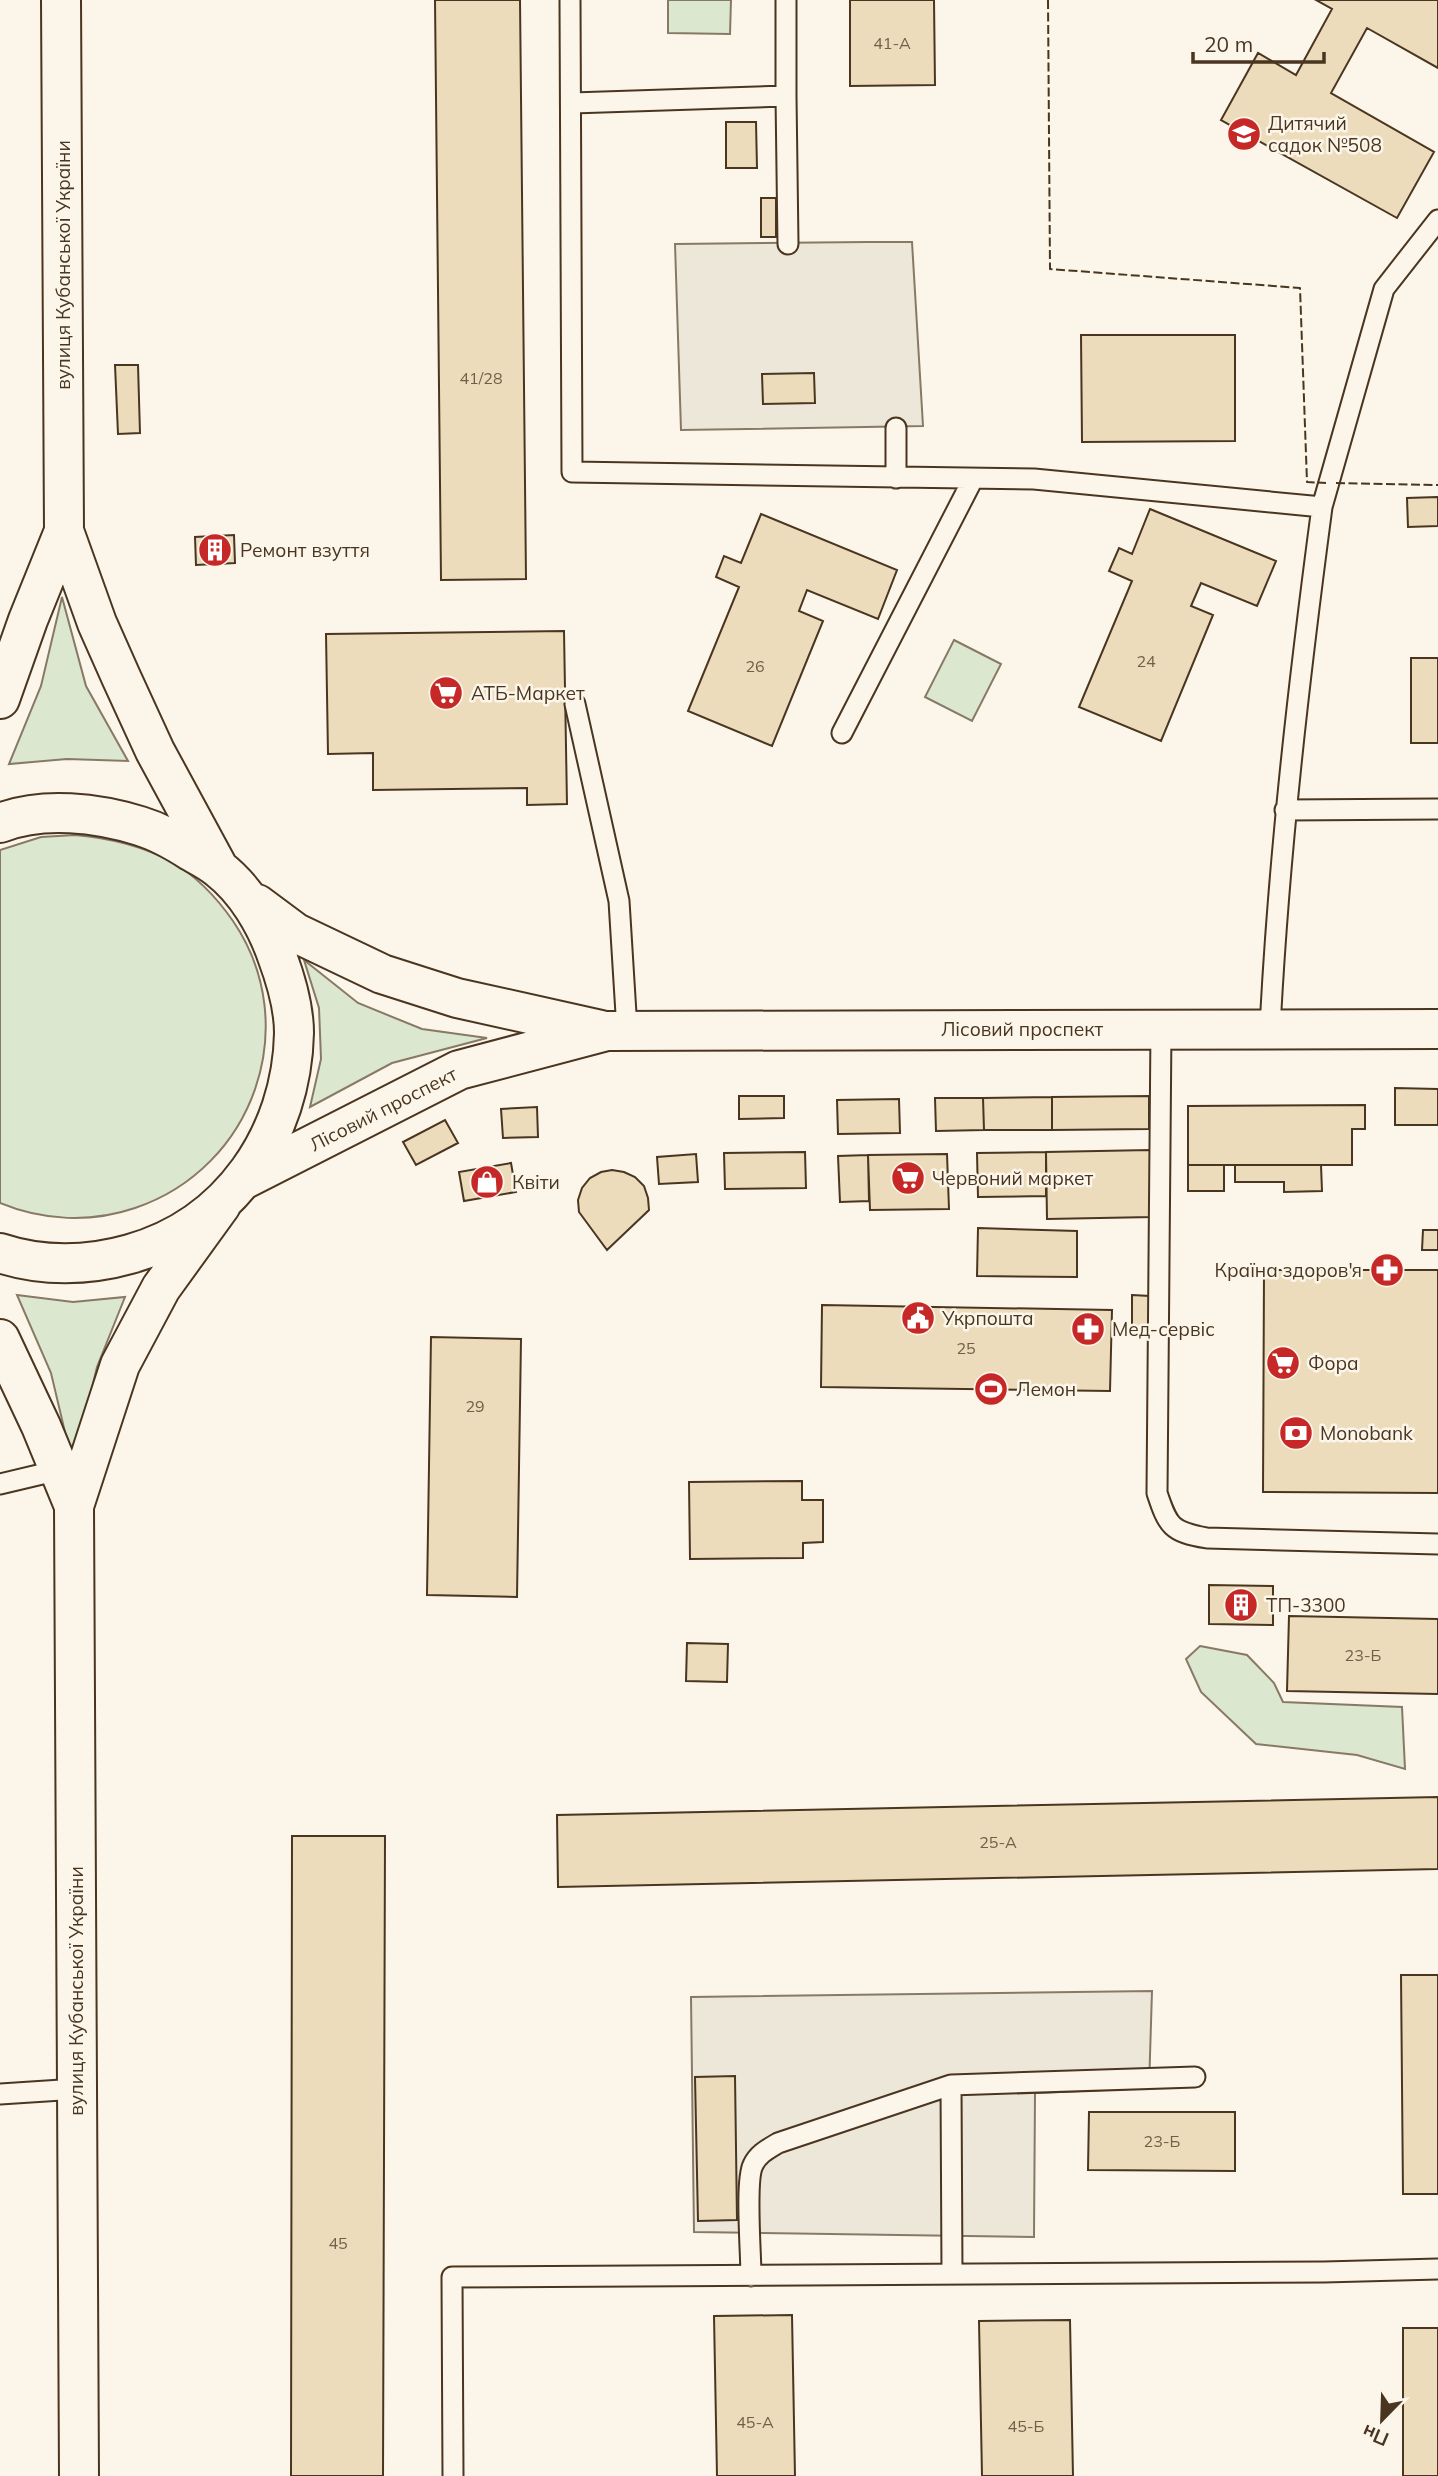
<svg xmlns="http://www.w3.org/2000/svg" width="1438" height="2476" font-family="Mulish,sans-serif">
	<rect width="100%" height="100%" fill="#fbf6e9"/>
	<!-- green -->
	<path fill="#dce7d0" stroke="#887966" stroke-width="2" d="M 668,0 L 731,0 L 730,34 L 668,33 Z
		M 62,597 L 86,686 L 128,761 L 67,759 L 9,764 L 41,686 Z
		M 954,640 L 1001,664 L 972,721 L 925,697 Z
		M 75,835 C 110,838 141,845 172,862 C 196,876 217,898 233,921 C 304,1025 254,1168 135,1208 C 91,1223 43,1221 0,1203 L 0,850 L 41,837 Z
		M 304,960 L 358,1003 L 422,1029 L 487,1038 L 392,1063 L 310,1107 L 321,1059 L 319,1008 Z
		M 17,1295 L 73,1302 L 125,1297 L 97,1367 L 73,1466 L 51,1373 Z
		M 1200,1646 L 1247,1655 L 1274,1683 L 1283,1702 L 1402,1707 L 1405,1769 L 1357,1755 L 1256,1744 L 1201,1692 L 1186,1659 Z"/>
	<!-- parking -->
	<path fill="#ede7d9" stroke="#887966" stroke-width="2" d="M 868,242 L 912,242 L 923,426 L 681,430 L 675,244 Z
		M 1152,1991 L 1149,2088 L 1035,2093 L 1034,2237 L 694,2232 L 691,1997 Z"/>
	<!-- building -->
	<path fill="#ecdcbc" stroke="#4a3520" stroke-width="2" d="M 435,0 L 520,0 L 526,579 L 441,580 Z
		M 850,0 L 934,0 L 935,85 L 850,86 Z
		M 1316,0 L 1438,0 L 1438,68 L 1367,28 L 1331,93 L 1434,152 L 1397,218 L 1221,120 L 1258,53 L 1296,75 L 1332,9 Z
		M 726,122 L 756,122 L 757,168 L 726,168 Z
		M 761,198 L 776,198 L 776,237 L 761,237 Z
		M 1081,335 L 1235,335 L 1235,441 L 1082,442 Z
		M 115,365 L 138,365 L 140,433 L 118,434 Z
		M 814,373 L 815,403 L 763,404 L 762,374 Z
		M 1438,497 L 1438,526 L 1408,527 L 1407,498 Z
		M 1150,509 L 1276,561 L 1257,606 L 1201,583 L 1191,606 L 1213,615 L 1161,741 L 1079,707 L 1132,581 L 1109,571 L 1119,548 L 1132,554 Z
		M 761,514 L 897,570 L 878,619 L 807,590 L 799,611 L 823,621 L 772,746 L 688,711 L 739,587 L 716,577 L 724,556 L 741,563 Z
		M 234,535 L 235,563 L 196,565 L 195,537 Z
		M 564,631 L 567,804 L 527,805 L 527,788 L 373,790 L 373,753 L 328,754 L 326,634 Z
		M 1411,658 L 1438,658 L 1438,743 L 1411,743 Z
		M 1395,1088 L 1438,1089 L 1438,1125 L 1395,1125 Z
		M 739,1096 L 784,1096 L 784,1118 L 739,1119 Z
		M 1149,1096 L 1149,1129 L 1052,1130 L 1052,1097 Z
		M 1052,1097 L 1052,1130 L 984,1130 L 983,1098 Z
		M 935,1098 L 983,1098 L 984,1130 L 936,1131 Z
		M 899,1099 L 900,1133 L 838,1134 L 837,1100 Z
		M 1365,1105 L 1365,1129 L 1352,1129 L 1352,1165 L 1188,1165 L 1188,1106 Z
		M 537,1107 L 538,1137 L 503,1138 L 501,1109 Z
		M 445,1120 L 458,1143 L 416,1165 L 403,1142 Z
		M 1150,1150 L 1152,1217 L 1047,1219 L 1046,1152 Z
		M 805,1152 L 806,1188 L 725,1189 L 724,1153 Z
		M 1046,1152 L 1046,1196 L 978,1197 L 977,1153 Z
		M 696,1154 L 698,1182 L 659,1184 L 657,1157 Z
		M 947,1154 L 949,1209 L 870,1210 L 868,1155 Z
		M 868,1155 L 869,1201 L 840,1202 L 838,1156 Z
		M 511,1163 L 516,1192 L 464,1201 L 459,1172 Z
		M 1188,1165 L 1224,1165 L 1224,1191 L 1188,1191 Z
		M 1235,1165 L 1321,1165 L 1322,1191 L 1284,1192 L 1284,1182 L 1235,1182 Z
		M 612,1170 L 624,1172 L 635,1177 L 644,1186 L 648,1198 L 649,1210 L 607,1250 L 579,1212 L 578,1200 L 582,1188 L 590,1178 L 601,1172 Z
		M 978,1228 L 1077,1231 L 1077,1277 L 977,1276 Z
		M 1423,1230 L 1438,1230 L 1438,1250 L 1422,1250 Z
		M 1264,1270 L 1438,1270 L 1438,1493 L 1263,1492 Z
		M 1132,1295 L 1150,1296 L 1149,1329 L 1132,1328 Z
		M 822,1305 L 1112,1310 L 1110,1391 L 821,1387 Z
		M 431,1337 L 521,1339 L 517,1597 L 427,1595 Z
		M 802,1481 L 802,1500 L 823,1500 L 823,1542 L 803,1543 L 803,1558 L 690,1559 L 689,1482 Z
		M 1209,1585 L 1273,1586 L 1273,1625 L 1209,1624 Z
		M 1289,1616 L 1438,1619 L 1438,1694 L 1287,1691 Z
		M 687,1643 L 728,1644 L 727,1682 L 686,1681 Z
		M 1438,1797 L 1438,1869 L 558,1887 L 557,1815 Z
		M 292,1836 L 385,1836 L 383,2476 L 291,2476 Z
		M 1401,1975 L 1438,1975 L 1438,2194 L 1403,2194 Z
		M 735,2076 L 737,2220 L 698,2221 L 695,2077 Z
		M 1089,2112 L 1235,2112 L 1235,2171 L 1088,2170 Z
		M 792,2315 L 795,2476 L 717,2476 L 714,2316 Z
		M 1070,2320 L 1073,2476 L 982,2476 L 979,2321 Z
		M 1403,2328 L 1438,2328 L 1438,2476 L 1403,2476 Z"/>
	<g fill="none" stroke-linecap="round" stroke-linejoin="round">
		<!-- service casing -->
		<g stroke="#4a3520" stroke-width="23">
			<path id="service" d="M 570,0 L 572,472 L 1034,479 L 1322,507 C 1299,680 1279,853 1270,1028
				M 786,96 L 788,244
				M 572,103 L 786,96 L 786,0
				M 896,428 L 896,478
				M 1322,507 L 1384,289 L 1438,220
				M 575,704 L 619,901 L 627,1030
				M 842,733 L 973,479
				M 1285,810 L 1438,809
				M 1161,1028 L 1157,1493 C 1168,1526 1171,1532 1207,1538 L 1438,1544
				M 0,1484 L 59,1470
				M 951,2085 L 952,2274
				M 0,2094 L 77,2089
				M 751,2276 C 751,2253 745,2181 753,2165 C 758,2154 768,2149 778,2143 L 951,2085 L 1195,2077
				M 453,2476 L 452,2277 L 1324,2272 L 1438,2269"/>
		</g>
		<!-- tertiary casing -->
		<g stroke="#4a3520" stroke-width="42">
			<path id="tertiary" d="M 61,0 L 64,531 L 97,623 L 121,677 L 155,751 L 219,869
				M 0,699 L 28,620 L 64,531
				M 0,823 C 43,806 98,813 140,826 C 160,832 175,841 192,852 C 201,857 211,862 219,869 C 246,890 266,924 277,956 C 286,980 294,1007 294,1033 C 292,1135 230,1226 130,1254 C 88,1266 42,1267 0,1253
				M 257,904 L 296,933 L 382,974 L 457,998 L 601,1030
				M 245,1179 L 459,1070 L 607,1031 L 1438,1029
				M 0,1339 L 41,1426 L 74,1506
				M 79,2476 L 74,1506 L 120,1365 L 161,1288 L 221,1205"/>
		</g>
		<!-- service -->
		<use href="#service" stroke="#fbf6e9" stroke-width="19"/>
		<!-- tertiary -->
		<use href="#tertiary" stroke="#fbf6e9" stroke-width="38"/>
		<!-- fence -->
		<path stroke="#4a3520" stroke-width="2" stroke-dasharray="9 3.5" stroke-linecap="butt" d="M 1048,0 L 1050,269 L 1300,288 L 1307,482 L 1326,483
			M 1336,483 L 1438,485"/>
	</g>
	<!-- icons -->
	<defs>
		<g id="school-disc" transform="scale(1.75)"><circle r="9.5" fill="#c62828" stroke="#fbf6e9"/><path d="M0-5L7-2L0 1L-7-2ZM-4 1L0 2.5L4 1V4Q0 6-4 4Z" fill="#fff"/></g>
		<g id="building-disc" transform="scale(1.75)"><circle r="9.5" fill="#c62828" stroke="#fbf6e9"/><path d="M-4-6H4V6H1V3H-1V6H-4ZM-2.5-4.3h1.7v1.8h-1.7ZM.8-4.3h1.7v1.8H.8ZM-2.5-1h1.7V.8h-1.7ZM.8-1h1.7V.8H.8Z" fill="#fff"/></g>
		<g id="supermarket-disc" transform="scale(1.75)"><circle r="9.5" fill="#c62828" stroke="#fbf6e9"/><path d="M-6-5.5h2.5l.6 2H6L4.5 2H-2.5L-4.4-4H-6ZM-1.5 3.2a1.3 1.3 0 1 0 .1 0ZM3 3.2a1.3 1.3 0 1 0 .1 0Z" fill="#fff"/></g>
		<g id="shop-disc" transform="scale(1.75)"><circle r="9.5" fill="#c62828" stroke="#fbf6e9"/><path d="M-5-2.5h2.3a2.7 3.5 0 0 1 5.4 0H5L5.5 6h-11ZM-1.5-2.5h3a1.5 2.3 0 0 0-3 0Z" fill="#fff"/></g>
		<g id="pharmacy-disc" transform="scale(1.75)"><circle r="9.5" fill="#c62828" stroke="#fbf6e9"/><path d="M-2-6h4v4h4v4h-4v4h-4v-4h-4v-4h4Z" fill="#fff"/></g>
		<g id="civic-disc" transform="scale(1.75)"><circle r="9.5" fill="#c62828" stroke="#fbf6e9"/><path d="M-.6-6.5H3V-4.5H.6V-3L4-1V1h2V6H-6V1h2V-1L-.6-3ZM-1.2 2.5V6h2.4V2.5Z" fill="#fff"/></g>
		<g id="stadium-disc" transform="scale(1.75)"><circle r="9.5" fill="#c62828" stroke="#fbf6e9"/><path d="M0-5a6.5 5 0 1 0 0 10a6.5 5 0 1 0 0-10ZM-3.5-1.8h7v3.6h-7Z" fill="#fff"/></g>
		<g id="bank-disc" transform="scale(1.75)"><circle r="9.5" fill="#c62828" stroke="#fbf6e9"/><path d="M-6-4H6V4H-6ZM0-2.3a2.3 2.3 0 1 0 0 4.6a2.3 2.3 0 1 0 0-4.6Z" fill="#fff"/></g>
	</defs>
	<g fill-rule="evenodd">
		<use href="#school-disc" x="1244" y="134"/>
		<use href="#building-disc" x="215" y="550"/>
		<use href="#supermarket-disc" x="446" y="693"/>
		<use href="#supermarket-disc" x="908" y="1178"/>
		<use href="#shop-disc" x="487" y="1182"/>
		<use href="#pharmacy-disc" x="1387" y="1270"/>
		<use href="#civic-disc" x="918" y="1318"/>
		<use href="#pharmacy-disc" x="1088" y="1329"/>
		<use href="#supermarket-disc" x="1283" y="1363"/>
		<use href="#stadium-disc" x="991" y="1389"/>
		<use href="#bank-disc" x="1296" y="1433"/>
		<use href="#building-disc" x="1241" y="1605"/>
	</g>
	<g text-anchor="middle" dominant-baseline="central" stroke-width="5" stroke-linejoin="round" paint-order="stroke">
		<!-- number labels -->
		<g font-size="16" fill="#725f47">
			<text x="892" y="43">41-А</text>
			<text x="481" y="378">41/28</text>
			<text x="1146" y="661">24</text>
			<text x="755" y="666">26</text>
			<text x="966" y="1348">25</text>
			<text x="475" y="1406">29</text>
			<text x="1363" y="1655">23-Б</text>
			<text x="998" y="1842">25-А</text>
			<text x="1162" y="2141">23-Б</text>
			<text x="338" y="2243">45</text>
			<text x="755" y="2422">45-А</text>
			<text x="1026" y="2426">45-Б</text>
		</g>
		<!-- poi labels -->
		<g font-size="19" fill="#4a3520" stroke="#fbf6e9" text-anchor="start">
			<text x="1268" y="123">Дитячий<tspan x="1268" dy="22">садок №508</tspan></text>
			<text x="240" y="550">Ремонт взуття</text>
			<text x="471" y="693">АТБ-Маркет</text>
			<text x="932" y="1178">Червоний маркет</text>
			<text x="512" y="1182">Квіти</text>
			<text x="1362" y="1270" text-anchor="end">Країна здоров'я</text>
			<text x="942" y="1318">Укрпошта</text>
			<text x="1112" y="1329">Мед-сервіс</text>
			<text x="1308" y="1363">Фора</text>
			<text x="1016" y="1389">Лемон</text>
			<text x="1320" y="1433">Monobank</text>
			<text x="1266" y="1605">ТП-3300</text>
		</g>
		<!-- street labels -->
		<g font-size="19" fill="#4a3520" stroke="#fbf6e9">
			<text transform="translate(63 265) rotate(-90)">вулиця Кубанської України</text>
			<text x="1022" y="1029">Лісовий проспект</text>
			<text transform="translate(383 1109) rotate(-27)">Лісовий проспект</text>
			<text transform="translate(76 1991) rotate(-90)">вулиця Кубанської України</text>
		</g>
	</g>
	<!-- north arrow -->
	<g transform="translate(1382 2420) rotate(203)" stroke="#fbf6e9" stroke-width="5" paint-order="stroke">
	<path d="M0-5L12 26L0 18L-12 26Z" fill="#4a3520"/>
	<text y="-10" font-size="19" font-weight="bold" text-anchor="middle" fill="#4a3520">Пн</text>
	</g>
	<!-- scale -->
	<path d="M1193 52v10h131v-10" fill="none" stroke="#4a3520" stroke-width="3.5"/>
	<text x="1204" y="52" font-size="21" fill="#4a3520" stroke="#fbf6e9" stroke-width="5" paint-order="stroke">20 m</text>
</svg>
